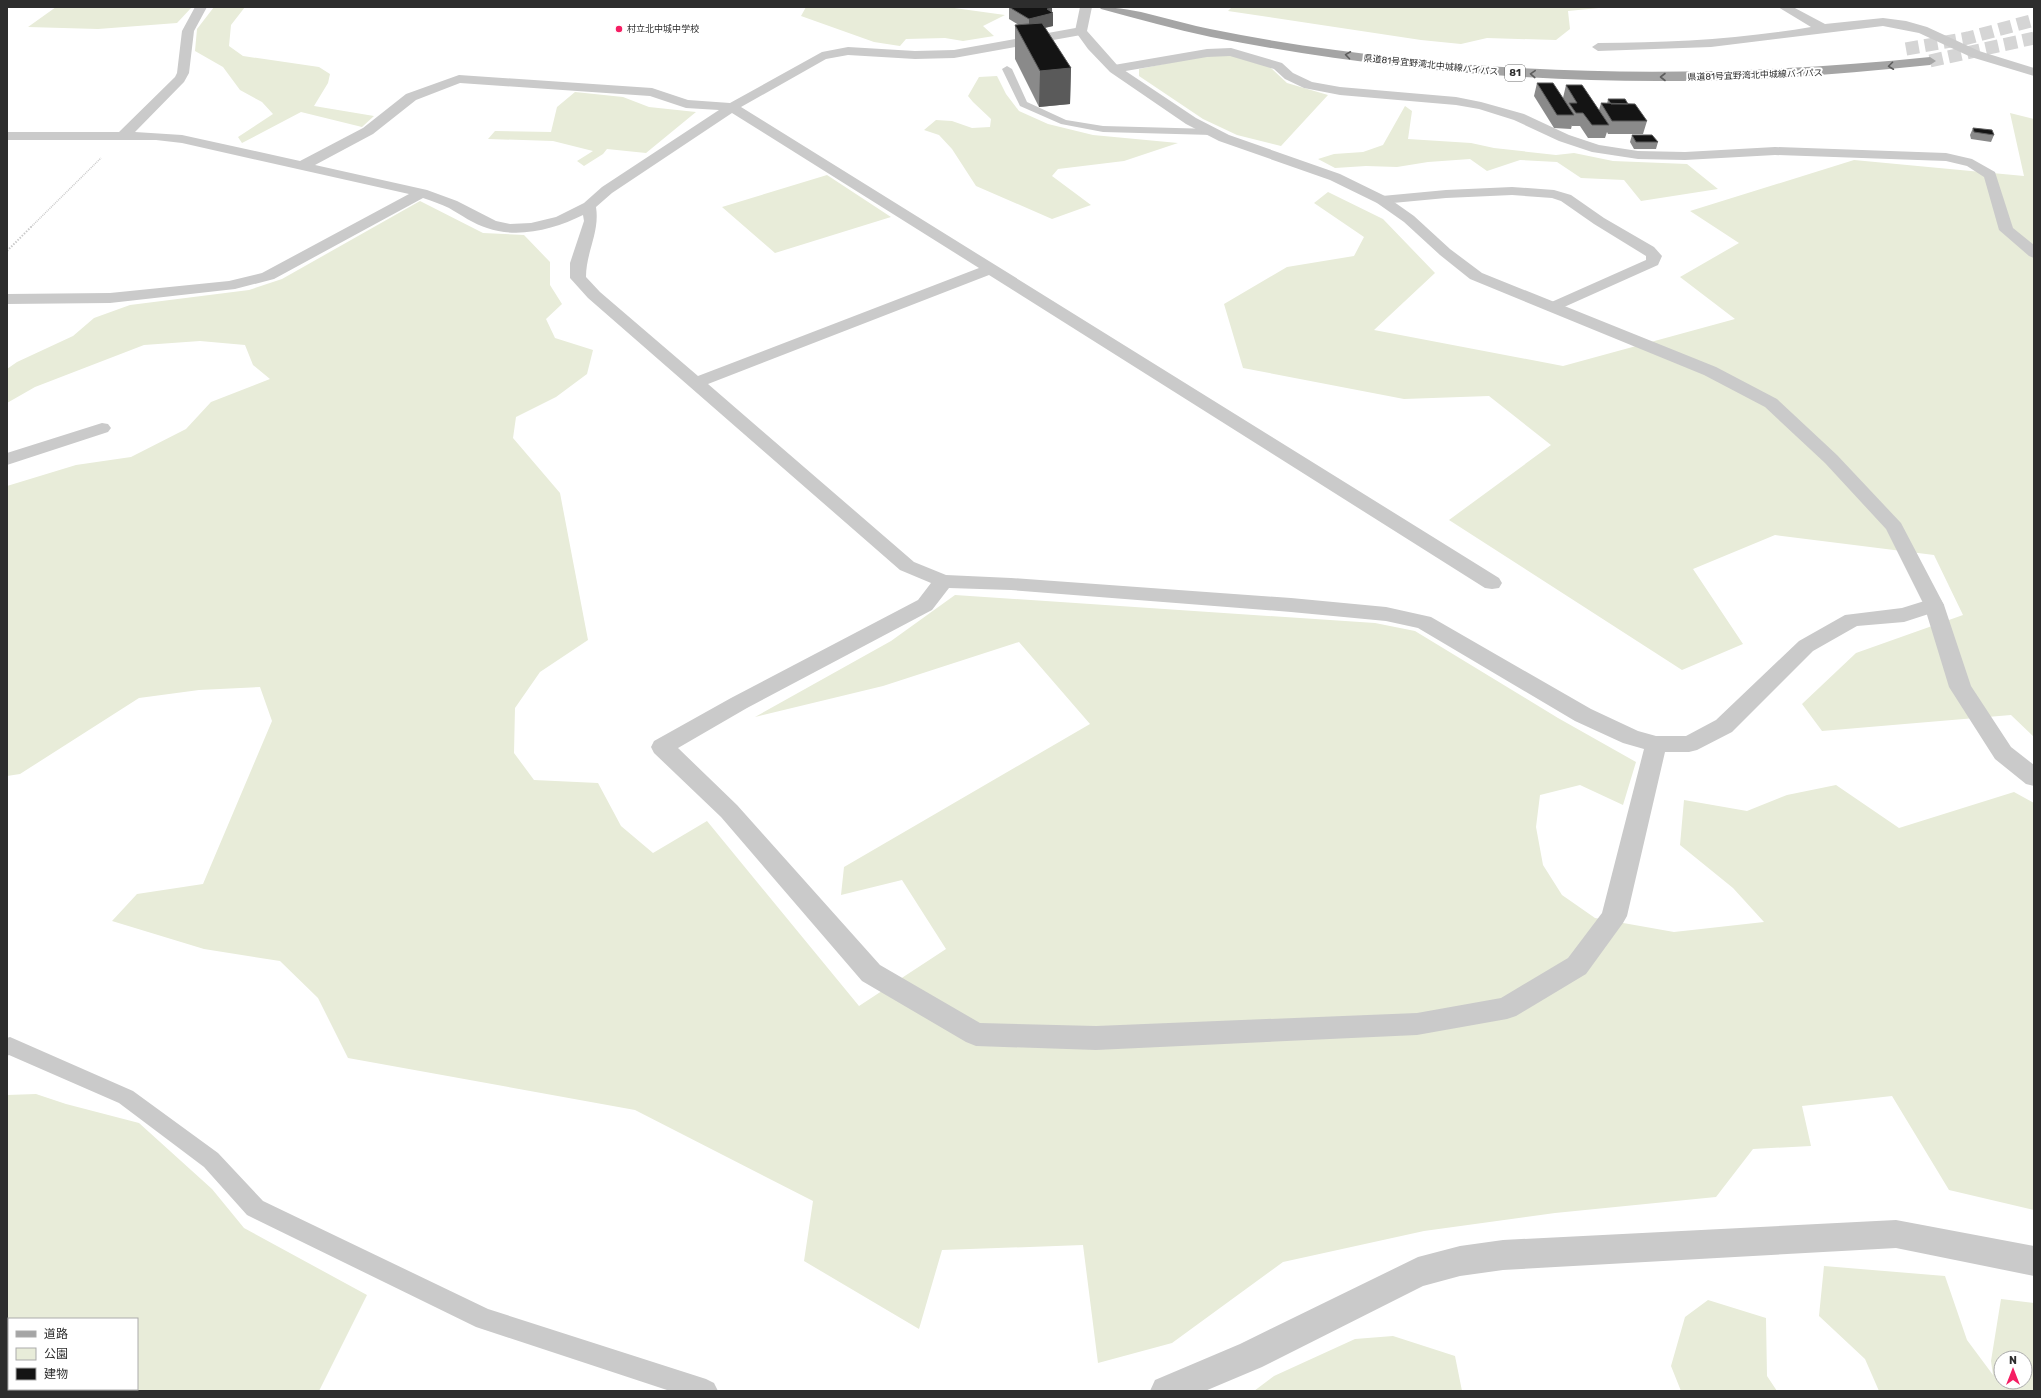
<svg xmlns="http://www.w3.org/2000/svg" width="2041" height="1398" font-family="Rubik,'Noto Sans JP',sans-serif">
	<rect width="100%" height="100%" fill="#fff"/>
	<!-- green -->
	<path fill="#e8ecd9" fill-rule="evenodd" d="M 56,7 L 192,7 L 177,23 L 98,29 L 28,27 Z
		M 214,7 L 245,7 L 231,25 L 229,46 L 243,56 L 319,67 L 330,74 L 328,83 L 314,106 L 374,116 L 362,127 L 301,112 L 242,143 L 238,137 L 273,114 L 262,102 L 240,90 L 223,67 L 195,51 L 197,29 Z
		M 806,7 L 947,7 L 1005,15 L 983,26 L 994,36 L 963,41 L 945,38 L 906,39 L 900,46 L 874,42 L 801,16 Z
		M 1232,7 L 1609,7 L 1568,11 L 1570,29 L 1556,40 L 1487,38 L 1461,44 L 1421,40 L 1228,11 Z
		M 1234,54 L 1257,61 L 1271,68 L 1287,83 L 1328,95 L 1281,146 L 1237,135 L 1203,119 L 1139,76 L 1139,69 L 1209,55 Z
		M 997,76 L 1006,94 L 1019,111 L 1048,124 L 1093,135 L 1178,143 L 1124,161 L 1058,169 L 1052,176 L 1091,205 L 1052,219 L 976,186 L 952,149 L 939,135 L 924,130 L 936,120 L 952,121 L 972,128 L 990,127 L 991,119 L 973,102 L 968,96 L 979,77 Z
		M 575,92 L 623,97 L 649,107 L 696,112 L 646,153 L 607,149 L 603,154 L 584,166 L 577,161 L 593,151 L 553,141 L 488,139 L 495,131 L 551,132 L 557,107 Z
		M 1405,106 L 1412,111 L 1408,139 L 1471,143 L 1494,148 L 1556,155 L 1574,153 L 1613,161 L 1687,164 L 1718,189 L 1641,201 L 1624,180 L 1581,178 L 1557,162 L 1520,160 L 1487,171 L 1470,159 L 1428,162 L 1397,167 L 1366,166 L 1335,168 L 1318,159 L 1334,154 L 1363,152 L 1383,145 Z
		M 2010,113 L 2034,119 L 2034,737 L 2011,715 L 1822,731 L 1802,704 L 1856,653 L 1963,615 L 1934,555 L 1775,535 L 1693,569 L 1743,644 L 1682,670 L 1449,520 L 1551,445 L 1489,396 L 1404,399 L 1243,368 L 1224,304 L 1287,267 L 1354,256 L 1364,237 L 1314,203 L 1328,192 L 1383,219 L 1435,273 L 1374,330 L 1563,366 L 1735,319 L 1680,277 L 1739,243 L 1690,211 L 1854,160 L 2024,176 Z
		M 827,175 L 891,217 L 775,253 L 722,207 Z
		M 420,201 L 483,233 L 524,235 L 550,262 L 550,285 L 562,304 L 546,319 L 555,338 L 593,350 L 587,374 L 556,397 L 516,417 L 513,438 L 560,493 L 588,640 L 540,672 L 515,708 L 514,753 L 534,780 L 598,783 L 621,826 L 653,853 L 707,821 L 859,1006 L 946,949 L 902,880 L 841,895 L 844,867 L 1090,724 L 1019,642 L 883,686 L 755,717 L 891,641 L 955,595 L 1375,623 L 1415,631 L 1558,718 L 1636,762 L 1623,805 L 1580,785 L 1540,795 L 1536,827 L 1543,865 L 1562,895 L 1595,918 L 1674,932 L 1764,922 L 1733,888 L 1680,845 L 1684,800 L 1747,811 L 1787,795 L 1836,785 L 1899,828 L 2014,792 L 2034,803 L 2034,1210 L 1949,1190 L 1892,1096 L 1802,1106 L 1811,1146 L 1753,1149 L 1716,1197 L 1555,1213 L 1424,1231 L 1283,1262 L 1172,1343 L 1098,1363 L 1083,1245 L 942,1250 L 919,1329 L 804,1261 L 813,1201 L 635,1110 L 348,1058 L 318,998 L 280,961 L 204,949 L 112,921 L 137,894 L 203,884 L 272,721 L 260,687 L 199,690 L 139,698 L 20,774 L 7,776 L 7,486 L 76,465 L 131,457 L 186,429 L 211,402 L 270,379 L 253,365 L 245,345 L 200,341 L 144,345 L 35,387 L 7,403 L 7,369 L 17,362 L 73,336 L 94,318 L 130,305 L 249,290 L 282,279 Z
		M 36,1094 L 66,1104 L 139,1123 L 212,1189 L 244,1228 L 367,1295 L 319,1391 L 7,1391 L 7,1095 ZM 9,1319 L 137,1319 L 137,1389 L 9,1389 Z
		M 1824,1266 L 1945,1276 L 1967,1340 L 1993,1375 L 1991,1361 L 2001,1299 L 2034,1303 L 2034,1391 L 1879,1391 L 1865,1359 L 1819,1316 ZM 2001,1358 L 2025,1358 L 2025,1382 L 2001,1382 Z
		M 1708,1300 L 1766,1318 L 1767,1376 L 1777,1391 L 1681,1391 L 1671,1366 L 1685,1317 Z
		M 1393,1336 L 1455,1356 L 1462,1391 L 1254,1391 L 1274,1376 L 1355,1339 Z"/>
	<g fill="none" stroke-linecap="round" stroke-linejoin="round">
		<!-- primary-tunnel -->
		<path stroke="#d5d5d5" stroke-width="13" stroke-dasharray="13 6" stroke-linecap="butt" d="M 1906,49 L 1968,38 L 2034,20
			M 1930,61 L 2034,38"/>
		<!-- path-far1 -->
		<path stroke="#cacaca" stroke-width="1.5" stroke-dasharray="1 1" stroke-linecap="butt" d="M 31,227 L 101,158"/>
		<!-- path -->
		<path stroke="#cacaca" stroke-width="2" stroke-dasharray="1.5 1.5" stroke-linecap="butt" d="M 7,251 L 32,226"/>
		<!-- service -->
		<path fill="#cacaca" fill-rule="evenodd" d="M 1007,66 L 1012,69 L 1027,102 L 1066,120 L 1103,126 L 1212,129 L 1217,132 L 1212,135 L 1103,132 L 1061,124 L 1020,106 L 1002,69 Z
			M 10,1037 L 133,1091 L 218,1153 L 263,1201 L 488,1309 L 706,1379 L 714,1383 L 718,1391 L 670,1391 L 476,1327 L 247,1215 L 204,1167 L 119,1103 L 9,1055 L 7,1056 L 7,1038 Z"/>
		<!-- minor -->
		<path fill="#cacaca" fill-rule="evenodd" d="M 195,7 L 207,7 L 194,31 L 189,73 L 184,82 L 135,132 L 182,135 L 300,161 L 363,128 L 406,94 L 459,75 L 652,88 L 688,100 L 730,103 L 822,52 L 848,47 L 915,51 L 954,50 L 1081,27 L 1085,28 L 1087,31 L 1085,34 L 1081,35 L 954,58 L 915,59 L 848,55 L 826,59 L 741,107 L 1499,578 L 1502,583 L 1499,588 L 1492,589 L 1485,588 L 989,275 L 708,384 L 914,562 L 946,575 L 1011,578 L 1291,598 L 1386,607 L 1431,617 L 1591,709 L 1638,731 L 1656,736 L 1686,736 L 1716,720 L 1799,641 L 1845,615 L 1902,608 L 1934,598 L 1941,600 L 1944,605 L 1941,610 L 1904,622 L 1857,626 L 1813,651 L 1732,732 L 1697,750 L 1689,752 L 1665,752 L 1627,916 L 1623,923 L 1586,974 L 1516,1016 L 1507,1019 L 1417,1035 L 1096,1050 L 976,1046 L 966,1042 L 862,981 L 721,817 L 654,753 L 651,747 L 654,741 L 731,698 L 918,600 L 931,583 L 900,570 L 588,298 L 570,278 L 570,263 L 584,221 L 583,215 C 555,229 518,239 487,228 C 474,224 461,215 449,208 C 441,204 432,201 423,198 L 274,279 L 235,289 L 110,303 L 7,304 L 7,294 L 110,293 L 229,281 L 262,273 L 409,194 L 182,143 L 156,140 L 7,140 L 7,132 L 119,132 L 175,77 L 177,73 L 182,31 ZM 460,83 L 650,96 L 686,108 L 719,110 L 602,187 L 584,203 L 556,217 L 531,223 L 510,224 L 496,221 L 457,201 L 427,190 L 315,165 L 373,134 L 416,100 ZM 732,113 L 979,268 L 698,376 L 600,292 L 586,277 C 586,252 600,232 596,207 L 612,193 ZM 949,588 L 1011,590 L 1291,612 L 1386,621 L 1418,628 L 1575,721 L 1623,743 L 1644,749 L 1602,913 L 1568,958 L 1501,998 L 1417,1013 L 1096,1026 L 980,1023 L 880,965 L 737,805 L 678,748 L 747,708 L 932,610 Z
			M 1778,7 L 1793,7 L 1825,24 L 1883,18 L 1906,21 L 1927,27 L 1979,51 L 2034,68 L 2034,76 L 1971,57 L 1919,33 L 1883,26 L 1711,47 L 1598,51 L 1592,47 L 1598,43 C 1670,43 1741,39 1811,27 Z
			M 1231,48 L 1282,63 L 1293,73 L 1312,82 L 1340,87 L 1456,97 L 1481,102 L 1524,114 L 1569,135 L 1599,145 L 1638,151 L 1685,152 L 1775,147 L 1946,153 L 1972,159 L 1995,172 L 2013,228 L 2034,245 L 2034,258 L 2029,256 L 1999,230 L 1984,177 L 1967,166 L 1946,161 L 1775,155 L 1685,160 L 1638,159 L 1592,152 L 1559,141 L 1514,120 L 1479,109 L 1456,105 L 1340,95 L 1304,88 L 1285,79 L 1274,69 L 1230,56 L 1207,57 L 1114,73 L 1108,69 L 1114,65 L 1207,49 Z
			M 1512,187 L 1554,190 L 1571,195 L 1604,218 L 1654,247 L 1662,256 L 1658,265 L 1553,312 L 1547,310 L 1545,307 L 1547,304 L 1646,260 L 1646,256 L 1594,224 L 1561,201 L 1552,198 L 1512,195 L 1446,198 L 1382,204 L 1377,203 L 1375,200 L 1377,197 L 1382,196 L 1446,190 Z
			M 102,423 L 108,424 L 111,428 L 108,432 L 7,465 L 7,453 Z"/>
		<!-- tertiary -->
		<path fill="#cacaca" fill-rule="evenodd" d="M 1080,7 L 1092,7 L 1087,31 L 1118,66 L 1196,118 L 1229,135 L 1340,174 L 1387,197 L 1414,216 L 1450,249 L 1482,273 L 1716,367 L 1777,399 L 1837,455 L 1901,523 L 1944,605 L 1971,686 L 2011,747 L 2034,765 L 2034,786 L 2026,784 L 1995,759 L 1949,687 L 1924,605 L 1886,529 L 1825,463 L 1765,407 L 1704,375 L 1470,279 L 1440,255 L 1404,222 L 1377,203 L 1330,180 L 1219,141 L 1186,124 L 1110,72 L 1088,49 L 1075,31 Z
			M 1896,1220 L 2034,1246 L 2034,1276 L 1896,1248 L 1503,1270 L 1460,1276 L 1423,1286 L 1262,1367 L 1205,1391 L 1150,1391 L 1155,1380 L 1240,1344 L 1418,1257 L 1460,1246 L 1503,1240 Z"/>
		<!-- primary -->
		<path fill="#a5a5a5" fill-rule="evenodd" d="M 1099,7 C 1137,7 1173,22 1210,29 C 1273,42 1337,51 1401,58 C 1578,78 1753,75 1930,57 L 1936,61 L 1930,65 C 1871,71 1813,76 1754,79 C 1573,87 1388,72 1211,37 C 1174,29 1138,19 1101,9 Z"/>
	</g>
	<!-- wall -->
	<path fill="#8a8a8a" d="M 1009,7 L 1052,8 L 1053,26 L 1045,28 L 1071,68 L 1070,104 L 1039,107 L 1015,59 L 1015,25 L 1019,25 L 1009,19 Z
		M 1537,83 L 1563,98 L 1566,85 L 1599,110 L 1601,103 L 1607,104 L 1608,99 L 1628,104 L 1647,121 L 1643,134 L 1608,134 L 1607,132 L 1605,138 L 1588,138 L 1580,126 L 1572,126 L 1572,125 L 1571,129 L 1554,128 L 1534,96 Z
		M 1973,128 L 1994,135 L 1991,142 L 1971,139 L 1970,135 Z
		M 1632,135 L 1658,142 L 1656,149 L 1634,149 L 1630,142 Z"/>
	<!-- shaded-wall -->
	<path fill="#5a5a5a" d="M 1052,8 L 1052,14 L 1053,13 L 1053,26 L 1029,31 L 1029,19 L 1047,9 Z
		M 1071,68 L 1070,104 L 1039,107 L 1040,71 Z"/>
	<!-- building -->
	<path fill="#141414" stroke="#5a5a5a" d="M 1009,7 L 1050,7 L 1052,8 L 1047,9 L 1053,13 L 1029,19 Z
		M 1042,23 L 1071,68 L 1040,71 L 1015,25 Z
		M 1537,83 L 1553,83 L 1574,115 L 1557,115 Z
		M 1566,85 L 1582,85 L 1609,125 L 1592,125 L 1583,113 L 1576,113 L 1569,103 L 1577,103 Z
		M 1608,99 L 1625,99 L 1628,104 L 1611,104 Z
		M 1601,103 L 1635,104 L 1647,121 L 1612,121 Z
		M 1973,128 L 1992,130 L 1994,135 L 1974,132 Z
		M 1632,135 L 1652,135 L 1658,142 L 1636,142 Z"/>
	<!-- one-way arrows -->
	<defs><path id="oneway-chevron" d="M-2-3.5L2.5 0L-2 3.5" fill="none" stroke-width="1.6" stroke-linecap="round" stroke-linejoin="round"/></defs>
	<g stroke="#5d5d5d">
		<use href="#oneway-chevron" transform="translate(1348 55) rotate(-172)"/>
		<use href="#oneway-chevron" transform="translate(1891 66) rotate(173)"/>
		<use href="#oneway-chevron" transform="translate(1533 74) rotate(-177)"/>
		<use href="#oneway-chevron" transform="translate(1663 77) rotate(-180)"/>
	</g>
	<!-- markers -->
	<circle fill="#f51e63" stroke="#fff" stroke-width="1.5" cx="619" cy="29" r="4"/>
	<g text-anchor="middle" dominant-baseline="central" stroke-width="4" stroke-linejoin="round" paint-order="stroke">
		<!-- far-poi labels -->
		<g font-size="9" fill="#2d2d2d" stroke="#fff" text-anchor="start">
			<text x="627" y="29">村立北中城中学校</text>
		</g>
		<!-- far-street labels -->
		<g font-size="9" fill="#2d2d2d" stroke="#fff">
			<text transform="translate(1431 65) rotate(6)">県道81号宜野湾北中城線バイパス</text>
			<text transform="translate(1755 75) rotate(-2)">県道81号宜野湾北中城線バイパス</text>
		</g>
		<!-- shield labels -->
		<rect fill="#fff" stroke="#6c6c6c" stroke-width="1" x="1505" y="65" width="20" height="16" rx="3"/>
		<g font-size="10" font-weight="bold" fill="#2d2d2d">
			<text x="1515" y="73">81</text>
		</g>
	</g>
	<!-- border -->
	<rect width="2041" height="1398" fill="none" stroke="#2d2d2d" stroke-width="16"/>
	<!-- legend -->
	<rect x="8" y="1318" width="130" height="72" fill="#ffffff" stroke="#ababab"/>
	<rect x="16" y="1331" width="20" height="6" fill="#a5a5a5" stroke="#ababab"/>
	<text x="44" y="1338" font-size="12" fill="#2d2d2d">道路</text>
	<rect x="16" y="1348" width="20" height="12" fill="#e8ecd9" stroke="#ababab"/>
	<text x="44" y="1358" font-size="12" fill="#2d2d2d">公園</text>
	<rect x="16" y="1368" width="20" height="12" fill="#141414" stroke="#ababab"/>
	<text x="44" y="1378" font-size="12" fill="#2d2d2d">建物</text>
	<!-- north arrow -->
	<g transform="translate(2013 1370)"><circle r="19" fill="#ffffff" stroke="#ababab"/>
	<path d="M0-3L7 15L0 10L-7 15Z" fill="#f51e63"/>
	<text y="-6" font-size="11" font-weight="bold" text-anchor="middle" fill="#2d2d2d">N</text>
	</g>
</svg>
